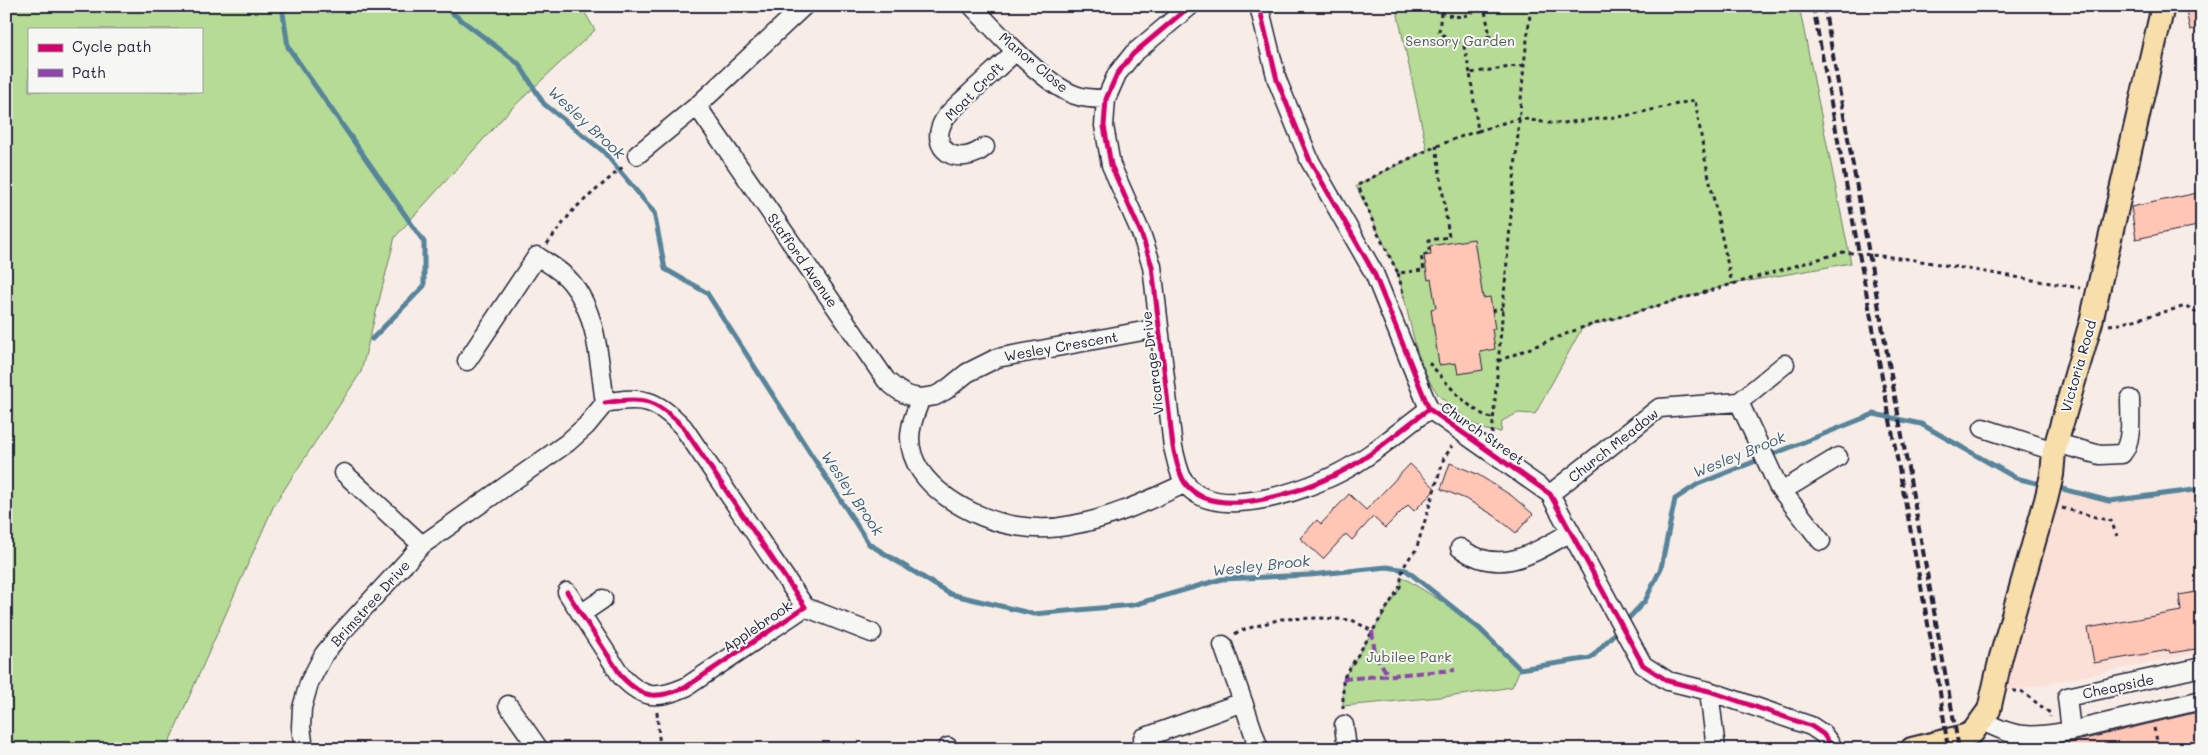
<svg xmlns="http://www.w3.org/2000/svg" width="2208" height="755" font-family="Mali,sans-serif">
	<rect width="100%" height="100%" fill="#f8ece6"/>
	<filter id="ink" filterUnits="userSpaceOnUse"><feTurbulence type="fractalNoise" baseFrequency=".02" numOctaves="2"/><feDisplacementMap in="SourceGraphic" scale="10" xChannelSelector="R" yChannelSelector="G"/><feConvolveMatrix kernelMatrix="1 2 1 2 8 2 1 2 1" color-interpolation-filters="sRGB"/></filter>
	<g filter="url(#ink)">
		<!-- built -->
		<path fill="#fae0d7" d="M 2064,489 L 2109,500 L 2202,489 L 2202,652 L 2005,692 L 2001,678 Z"/>
		<!-- green -->
		<path fill="#b6db95" stroke="#6c7e68" fill-rule="evenodd" d="M 6,6 L 581,6 L 595,30 L 510,110 L 395,237 L 361,372 L 274,505 L 166,749 L 6,749 ZM 29,29 L 201,29 L 201,91 L 29,91 Z
			M 1396,6 L 1799,6 L 1851,263 L 1732,284 L 1582,328 L 1535,414 L 1518,413 L 1502,421 L 1501,432 L 1486,430 L 1471,422 L 1439,396 L 1430,382 L 1418,356 L 1398,273 L 1356,186 L 1427,150 Z
			M 1401,576 L 1463,615 L 1520,669 L 1512,687 L 1462,695 L 1343,706 L 1343,679 L 1401,586 Z"/>
		<g fill="none" stroke-linecap="round" stroke-linejoin="round">
			<!-- stream -->
			<path stroke="#57849b" stroke-width="5" d="M 282,6 L 288,47 L 424,242 L 424,286 L 372,339
				M 443,6 L 519,64 L 544,104 L 603,151 L 654,212 L 665,269 L 707,293 L 869,544 L 950,594 L 1034,614 L 1133,605 L 1222,579 L 1310,575 L 1387,567 L 1406,570 L 1480,629 L 1520,669 L 1591,658 L 1645,601 L 1661,568 L 1675,499 L 1698,484 L 1874,414 L 1921,424 L 2016,478 L 2044,485
				M 2055,487 L 2109,501 L 2202,489"/>
		</g>
		<!-- building -->
		<path fill="#ffc5b5" stroke="#22223b" d="M 2185,6 L 2202,6 L 2202,27 L 2190,30 Z
			M 2202,192 L 2202,225 L 2136,239 L 2131,207 Z
			M 1474,239 L 1483,298 L 1490,297 L 1495,329 L 1492,329 L 1495,349 L 1480,352 L 1483,370 L 1458,374 L 1456,363 L 1439,365 L 1431,309 L 1436,308 L 1431,279 L 1428,280 L 1424,256 L 1431,255 L 1430,246 Z
			M 1450,463 L 1477,474 L 1512,496 L 1533,514 L 1516,533 L 1495,516 L 1468,500 L 1441,489 Z
			M 1410,464 L 1436,489 L 1414,511 L 1408,505 L 1385,528 L 1373,517 L 1352,540 L 1346,534 L 1323,559 L 1300,538 L 1317,520 L 1321,524 L 1349,494 L 1366,510 Z
			M 2202,591 L 2202,648 L 2170,653 L 2169,650 L 2094,663 L 2088,628 L 2181,611 L 2179,595 Z
			M 2202,711 L 2202,749 L 2068,749 L 2068,743 Z"/>
		<g fill="none" stroke-linecap="round" stroke-linejoin="round">
			<!-- minor casing -->
			<g stroke="#22223b" stroke-width="21">
				<path id="minor" d="M 972,6 C 995,30 1045,85 1075,95 C 1085,99 1096,99 1106,99
					M 1190,6 L 1133,54 L 1117,74 L 1106,99 L 1104,126 L 1111,165 L 1141,233 L 1152,266 L 1173,447 C 1176,458 1178,473 1185,483 C 1214,523 1304,491 1339,473 C 1371,457 1400,430 1429,409
					M 1259,6 L 1277,80 L 1310,161 L 1374,273 L 1429,409 L 1550,494 L 1643,665 L 1668,681 L 1709,691 L 1811,726 L 1823,734 L 1834,749
					M 697,106 L 886,380 C 897,390 906,397 921,398
					M 985,147 C 958,169 927,149 944,120 C 950,110 960,103 968,95 C 984,80 1000,66 1016,51
					M 637,155 L 697,106 L 804,6
					M 1159,328 L 997,358 L 967,373 L 946,390 L 935,396 L 921,398 C 916,411 910,424 910,438 C 910,486 975,520 1016,526 C 1034,529 1054,529 1072,525 C 1113,518 1149,500 1186,483
					M 467,361 L 537,256 C 549,264 562,271 571,282 C 598,314 599,363 605,403
					M 1739,402 L 1785,364
					M 1983,428 L 2054,451
					M 2056,443 L 2100,455 L 2122,454 C 2133,441 2130,415 2130,399
					M 344,473 L 422,545
					M 1782,491 L 1838,457
					M 1550,494 L 1659,408 L 1739,402 L 1778,486 L 1821,541
					M 1460,548 C 1501,577 1533,553 1571,532
					M 567,592 L 622,677 C 644,700 658,699 686,687 L 805,607 L 683,427 C 656,399 643,396 605,403
					M 805,607 L 872,633
					M 581,614 L 603,599
					M 1223,645 L 1243,702
					M 1709,691 L 1716,749
					M 508,705 L 539,749
					M 1982,721 C 1995,727 2009,734 2024,735 C 2039,737 2056,733 2071,731 L 2202,700
					M 1344,725 L 1347,749
					M 2071,731 L 2067,697 L 2202,667
					M 1143,738 L 1243,702 L 1259,749
					M 304,749 L 301,727 L 302,708 L 309,683 L 324,654 L 340,634 L 422,545 L 567,443 L 586,426 L 605,403
					M 947,749 L 948,747"/>
			</g>
			<!-- major casing -->
			<g stroke="#22223b" stroke-width="26">
				<path id="major" d="M 1912,749 L 1965,736 L 1973,732 L 1989,710 L 2001,657 L 2046,500 L 2052,475 L 2054,451 L 2091,322 L 2163,6"/>
			</g>
			<!-- path -->
			<path stroke="#22223b" stroke-width="3" stroke-dasharray="4 4" stroke-linecap="butt" d="M 1435,6 C 1448,20 1467,20 1480,6
				M 1441,12 L 1439,32 L 1454,42 L 1463,42
				M 1470,73 L 1463,42 L 1490,36 L 1484,6
				M 1478,131 L 1519,118 L 1548,123 L 1563,123 L 1625,116 L 1695,100 L 1705,159 L 1732,284
				M 1436,145 L 1449,237 L 1429,240 L 1429,253 L 1421,256 L 1424,270 L 1398,273 L 1377,232 L 1358,185 C 1397,164 1436,144 1478,131 L 1470,73 L 1524,65
				M 547,244 L 574,209 L 625,165
				M 1398,273 L 1404,297
				M 1492,311 L 1503,308
				M 2109,325 L 2119,324 L 2186,306 L 2196,312 L 2202,311
				M 1498,361 L 1581,328 L 1843,252 L 1909,259 L 2080,288
				M 1429,363 C 1448,383 1466,410 1494,419
				M 1492,434 L 1524,65 L 1531,6
				M 2062,508 L 2111,521 L 2117,536
				M 1235,634 L 1239,631 L 1281,619 L 1320,618 L 1352,620 L 1372,631
				M 2013,691 L 2021,691 L 2050,713 L 2050,717
				M 1343,709 L 1343,679 L 1401,585 C 1400,571 1406,561 1416,550 L 1444,458 L 1452,446
				M 657,712 L 659,738 L 662,749
				M 2154,728 L 2159,749"/>
			<!-- minor -->
			<use href="#minor" stroke="#f6f6f2" stroke-width="18"/>
			<!-- major -->
			<use href="#major" stroke="#f8deab" stroke-width="22"/>
			<!-- rail -->
			<path stroke="#22223b" stroke-width="4" stroke-dasharray="8 4" stroke-linecap="butt" d="M 1813,6 L 1938,678 L 1948,749
				M 1824,6 L 1959,749"/>
			<!-- quiet -->
			<path stroke="#8e44ad" stroke-width="4" stroke-dasharray="8 4" stroke-linecap="butt" d="M 1372,631 L 1375,654 L 1388,675
				M 1343,679 L 1455,670"/>
			<!-- cycleway casing -->
			<g stroke="#f6f6f2" stroke-width="8">
				<path id="cycleway" d="M 1190,6 L 1133,54 L 1117,74 L 1106,99 L 1104,126 L 1111,165 L 1141,233 L 1152,266 L 1173,447 C 1176,458 1178,473 1185,483 C 1214,523 1304,491 1339,473 C 1371,457 1400,430 1429,409
					M 1259,6 L 1277,80 L 1310,161 L 1374,273 L 1429,409 L 1550,494 L 1643,665 L 1668,681 L 1709,691 L 1811,726 L 1823,734 L 1834,749
					M 567,592 L 622,677 C 644,700 658,699 686,687 L 805,607 L 683,427 C 656,399 643,396 605,403"/>
			</g>
			<!-- cycleway -->
			<use href="#cycleway" stroke="#d6006c" stroke-width="5"/>
		</g>
	</g>
	<g text-anchor="middle" dominant-baseline="central" stroke-width="4" stroke-linejoin="round" paint-order="stroke">
		<!-- park labels -->
		<g font-size="14" fill="#4e5a56" stroke="#f6f6f2">
			<text x="1460" y="40">Sensory Garden</text>
			<text x="1409" y="656">Jubilee Park</text>
		</g>
		<!-- street labels -->
		<g font-size="14" fill="#22223b" stroke="#f6f6f2">
			<text transform="translate(1034 62) rotate(40)">Manor Close</text>
			<text transform="translate(974 91) rotate(-45)">Moat Croft</text>
			<text transform="translate(803 260) rotate(55)">Stafford Avenue</text>
			<text transform="translate(1061 346) rotate(-10)">Wesley Crescent</text>
			<text transform="translate(1152 363) rotate(-97)">Vicarage Drive</text>
			<text transform="translate(2078 366) rotate(-74)">Victoria Road</text>
			<text transform="translate(1483 433) rotate(35)">Church Street</text>
			<text transform="translate(1613 445) rotate(-38)">Church Meadow</text>
			<text transform="translate(370 603) rotate(-48)">Brimstree Drive</text>
			<text transform="translate(757 626) rotate(-34)">Applebrook</text>
			<text transform="translate(2118 686) rotate(-12)">Cheapside</text>
		</g>
		<!-- water labels -->
		<g font-size="15" font-style="italic" fill="#415b73" stroke="#f6f6f2">
			<text transform="translate(587 122) rotate(43)">Wesley Brook</text>
			<text transform="translate(1739 454) rotate(-22)">Wesley Brook</text>
			<text transform="translate(853 493) rotate(56)">Wesley Brook</text>
			<text transform="translate(1261 565) rotate(-6)">Wesley Brook</text>
		</g>
	</g>
	<!-- margin -->
	<rect width="2208" height="755" fill="none" stroke="#f6f6f2" stroke-width="25"/>
	<rect x="12" y="12" width="2183" height="730" fill="none" stroke="#22223b" stroke-width="2" filter="url(#ink)"/>
	<!-- legend -->
	<rect x="28" y="28" width="175" height="65" fill="#f6f6f2" stroke="#a1a1a9"/>
	<rect x="38" y="44" width="25" height="8" fill="#d6006c" stroke="#a1a1a9"/>
	<text x="72" y="52" font-size="15" fill="#22223b">Cycle path</text>
	<rect x="38" y="69" width="25" height="8" fill="#8e44ad" stroke="#a1a1a9"/>
	<text x="72" y="78" font-size="15" fill="#22223b">Path</text>
</svg>
